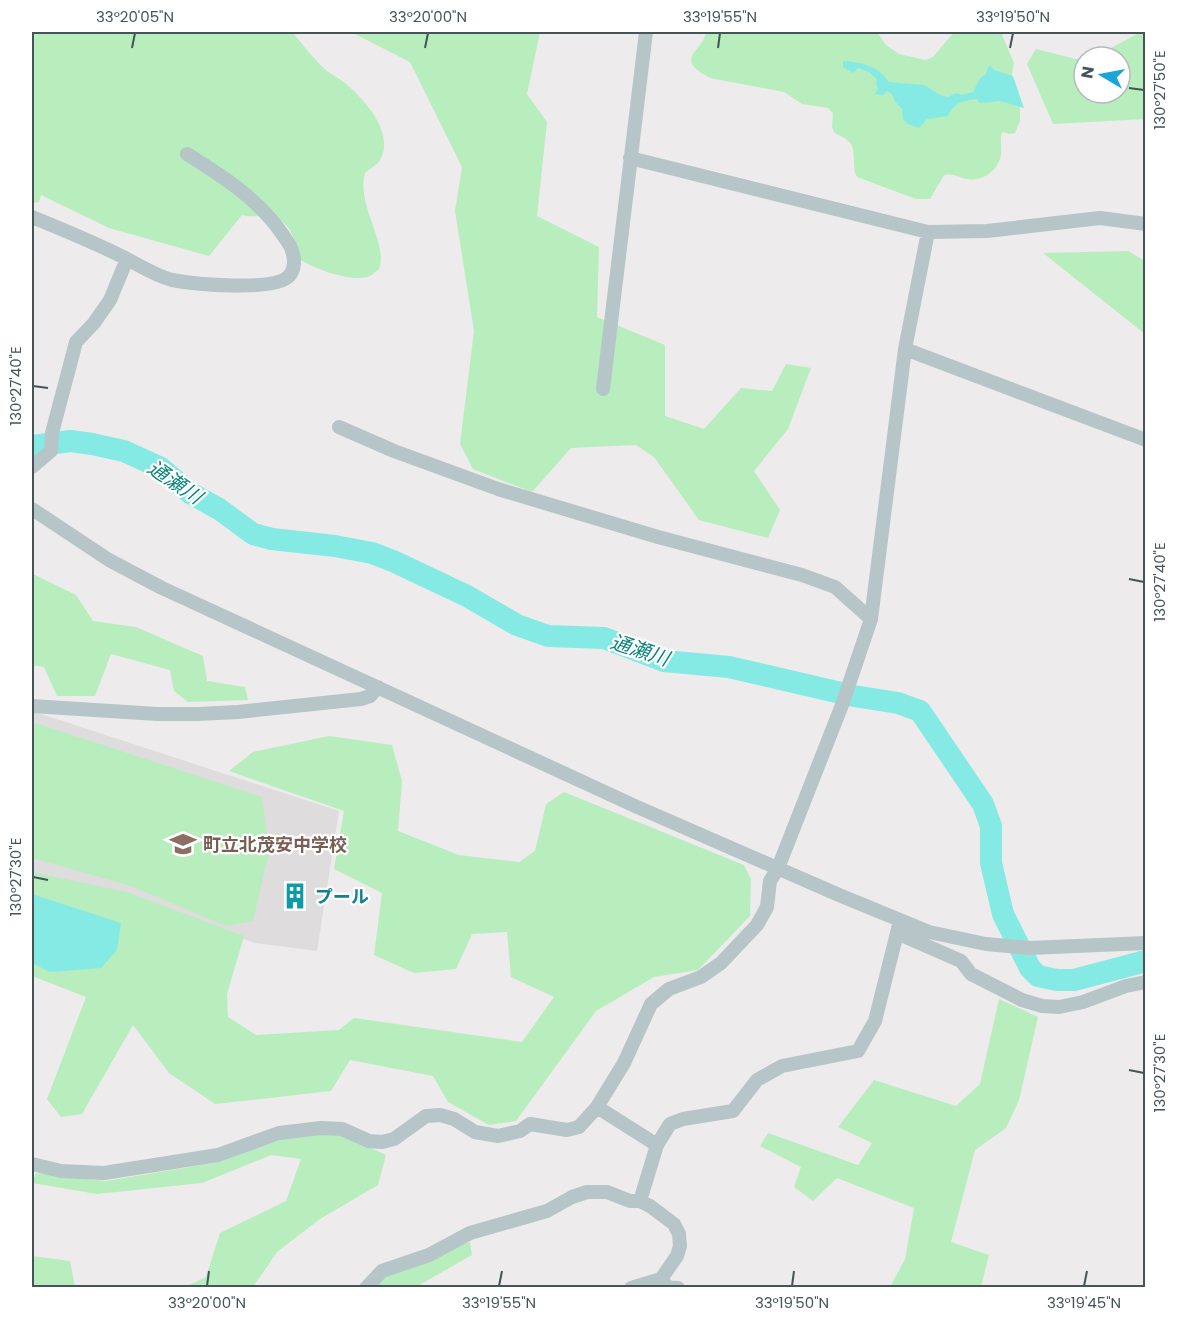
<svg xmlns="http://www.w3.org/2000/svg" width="1177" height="1319" font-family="Poppins,'Noto Sans JP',sans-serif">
	<rect width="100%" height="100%" fill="#eeebec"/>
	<!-- education -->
	<path fill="#dfdcdd" d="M 32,711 L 339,811 L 317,951 L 255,943 L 119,895 L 32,876 Z"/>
	<!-- green -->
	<path fill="#b8edbe" d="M 32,32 L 292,32 C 303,44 313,59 326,70 C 332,75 339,78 345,83 C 364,99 394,132 381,158 C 378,165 370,168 365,173 C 356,206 389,244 379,269 C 375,272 372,276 367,277 C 350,282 311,268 298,258 C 295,235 289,216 261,216 C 254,216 249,217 242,215 L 209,256 L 109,228 L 41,195 L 39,202 L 32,203 Z
		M 351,32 L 540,32 L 527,94 L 547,122 L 537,216 L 599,247 L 597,317 L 665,345 L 665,416 L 704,429 L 741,388 L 772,391 L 786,364 L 811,368 L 788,429 L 754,471 L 780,510 L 768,538 L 699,520 L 654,457 L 636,445 L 571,448 L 532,492 L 473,469 L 460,444 L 474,331 L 455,211 L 462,167 L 410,62 Z
		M 706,32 L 877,32 L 886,45 L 899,54 L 925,60 L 933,57 L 954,32 L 1001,32 L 1014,63 L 1011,79 L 960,97 L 944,100 L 882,86 L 947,105 L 978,93 L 1020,103 L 1020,121 L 1015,133 L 1009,134 L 1003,132 L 1001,135 C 1000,141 1002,147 1001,154 C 999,170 983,182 967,179 C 958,177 953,173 944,175 L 930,199 L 916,199 L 857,177 C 851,166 858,147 847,140 C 843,136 838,136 834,132 L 832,127 L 833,113 L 828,108 L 802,104 L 784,92 L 710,78 C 672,58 703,52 706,32 Z
		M 1141,32 L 1145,32 L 1145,119 L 1053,124 L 1027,64 L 1036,49 L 1084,61 L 1084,93 L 1120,93 L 1120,57 L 1094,57 Z
		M 1128,251 L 1145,261 L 1145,334 L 1043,253 Z
		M 32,575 L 35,575 L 76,595 L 93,621 L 136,627 L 203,656 L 207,681 L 245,687 L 248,700 L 188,702 L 174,691 L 170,670 L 111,654 L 95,696 L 57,696 L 44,667 L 32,665 Z
		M 32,722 L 262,797 L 269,852 L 253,921 L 226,926 L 131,886 L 32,858 Z
		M 329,736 L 392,745 L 402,781 L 398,831 L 459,855 L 519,862 L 535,851 L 546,804 L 564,792 L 744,865 L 751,879 L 750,916 L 698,970 L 654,977 L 596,1011 L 516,1121 L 489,1125 L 448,1102 L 433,1076 L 350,1060 L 331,1091 L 215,1104 L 169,1073 L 133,1025 L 82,1114 L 61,1117 L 47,1099 L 86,997 L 32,976 L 32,872 L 127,892 L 244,936 L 227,994 L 228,1017 L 256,1035 L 339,1030 L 354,1018 L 522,1042 L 554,997 L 511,977 L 507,932 L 472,934 L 456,969 L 414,973 L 374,955 L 382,893 L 334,869 L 344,811 L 229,771 L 253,752 Z
		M 999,999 L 1038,1017 L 1019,1100 L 1006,1128 L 975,1150 L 951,1242 L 989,1255 L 981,1287 L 890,1287 L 905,1259 L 914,1208 L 837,1178 L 813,1201 L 794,1187 L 801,1167 L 760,1146 L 768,1133 L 858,1165 L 872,1143 L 838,1127 L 874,1080 L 956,1106 L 980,1084 Z
		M 336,1132 L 386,1155 L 378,1185 L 320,1219 L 277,1252 L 253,1287 L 185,1287 L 206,1277 L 220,1233 L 286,1201 L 301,1159 L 271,1155 L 202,1183 L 97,1194 L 32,1183 L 36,1173 L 106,1181 L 214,1163 L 292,1136 Z
		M 470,1242 L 472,1255 L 416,1287 L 375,1288 L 388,1273 Z
		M 32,1256 L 70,1261 L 75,1287 L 32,1287 Z"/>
	<!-- water -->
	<path fill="#85eae3" d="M 843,61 C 862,62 878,66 889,82 L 924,85 L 940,95 L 948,97 L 956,93 L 962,95 L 973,92 L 980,78 L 986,74 L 989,65 L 994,70 L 1013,76 L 1024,108 L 1000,101 L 980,103 L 977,99 C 963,101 954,102 948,116 L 927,119 L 919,128 L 908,124 L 903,119 L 902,109 L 894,100 L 892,94 L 887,91 L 883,95 L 874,94 L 878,89 L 876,84 L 877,79 L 869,72 L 858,68 L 853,73 L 843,67 Z
		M 32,894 L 121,923 L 117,950 L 101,968 L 50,972 L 32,963 Z"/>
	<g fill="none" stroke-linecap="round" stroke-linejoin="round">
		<!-- river -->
		<path stroke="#85eae3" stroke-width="22" d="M 32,446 L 71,441 L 92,444 L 124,451 L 161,468 L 190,493 L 219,509 L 253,534 L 272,539 L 335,546 L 372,553 L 393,561 L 467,596 L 517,625 L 548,636 L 604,638 L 664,661 L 729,667 L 854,696 L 898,703 L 920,711 L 983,804 L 991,826 L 991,863 L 1003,914 L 1030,968 L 1038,976 L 1057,980 L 1074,980 L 1146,961"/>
		<!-- minor -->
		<path stroke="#b6c5c8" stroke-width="14" d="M 630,158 L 928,232 L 987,231 L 1100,218 L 1146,224
			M 32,217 C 64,230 96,243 127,259 C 142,267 156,276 172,280 C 193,284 274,292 289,276 C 295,270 295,259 292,251 C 291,245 286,240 283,235 C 259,199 222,176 187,154
			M 905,349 L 1146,440
			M 603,389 L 646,32
			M 339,427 L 394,451 L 498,489 L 658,537 L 802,575 L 835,587 L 871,619
			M 32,467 L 51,451 L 52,433 L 76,342 L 94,323 L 110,300 L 127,259
			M 32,509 L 109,560 L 162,588 L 635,806 L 839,895 L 929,932 L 986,944 L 1029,948 L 1146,943
			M 32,706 L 157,714 L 198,714 L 238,712 L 361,699 L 370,696 L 378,687
			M 897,933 L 961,961 L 971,974 L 1022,1000 L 1042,1006 L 1059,1007 L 1083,1002 L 1126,986 L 1146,982
			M 597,1107 L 657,1145 L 670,1124 L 683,1119 L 733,1111 L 757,1080 L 782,1066 L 858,1051 L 875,1021 L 900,921
			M 32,1164 L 61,1171 L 104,1173 L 218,1155 L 279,1133 L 321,1128 L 342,1129 L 369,1141 L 382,1142 L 394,1139 L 426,1116 L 440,1115 L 454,1119 L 475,1132 L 498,1136 L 520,1131 L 530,1124 L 567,1130 L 579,1127 L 597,1107 L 624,1063 L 651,1004 L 669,989 L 701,977 L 721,963 L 757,925 L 767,907 L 770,881 L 778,868 L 842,705 L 871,619 L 905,349 L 928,232
			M 640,1201 L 657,1145
			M 366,1288 L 382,1271 L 429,1255 L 470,1233 L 547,1211 L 572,1197 L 587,1192 L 607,1192 L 630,1201 L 640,1201 L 650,1206 L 674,1224 L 679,1234 L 680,1246 L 677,1256 L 661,1279 L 668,1287 L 678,1288
			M 631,1288 L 661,1279"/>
	</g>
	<!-- ticks -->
	<path fill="none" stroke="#445458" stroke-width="2" d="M 132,48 L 135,33M 425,48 L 428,33M 718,48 L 720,33M 1010,48 L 1013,33M 1129,88 L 1144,90M 33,386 L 48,388M 1129,579 L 1144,582M 33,877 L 48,880M 1129,1070 L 1144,1073M 207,1286 L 209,1271M 499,1286 L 502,1271M 792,1286 L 794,1271M 1084,1286 L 1087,1271"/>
	<!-- icons -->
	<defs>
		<g id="school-bare" transform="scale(2.07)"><path d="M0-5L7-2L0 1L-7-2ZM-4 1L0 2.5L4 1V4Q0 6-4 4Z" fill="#8d6e63" stroke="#fff" stroke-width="2.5" paint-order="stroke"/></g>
		<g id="building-bare" transform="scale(2.07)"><path d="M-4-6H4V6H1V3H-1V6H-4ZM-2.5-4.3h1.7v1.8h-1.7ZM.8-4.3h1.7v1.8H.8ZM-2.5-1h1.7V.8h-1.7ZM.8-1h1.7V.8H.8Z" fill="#0f9aa8" stroke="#fff" stroke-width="2.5" paint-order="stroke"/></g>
	</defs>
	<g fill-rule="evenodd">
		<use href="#school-bare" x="183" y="844"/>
		<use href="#building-bare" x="295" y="896"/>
	</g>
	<g text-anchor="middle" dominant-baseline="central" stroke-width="4.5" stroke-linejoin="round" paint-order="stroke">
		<!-- education labels -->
		<g font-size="18" font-weight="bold" fill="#785e54" stroke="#fff" text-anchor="start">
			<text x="203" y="844">町立北茂安中学校</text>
		</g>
		<!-- culture labels -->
		<g font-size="18" font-weight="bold" fill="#0d838f" stroke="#fff" text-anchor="start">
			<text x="315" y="896">プール</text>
		</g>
		<!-- water labels -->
		<g font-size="20" font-style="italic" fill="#0e857c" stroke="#fff">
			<text transform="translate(175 482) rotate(34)">通瀬川</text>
			<text transform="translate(640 650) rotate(18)">通瀬川</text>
		</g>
	</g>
	<!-- border -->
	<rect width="1177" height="1319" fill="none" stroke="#ffffff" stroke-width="66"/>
	<!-- north arrow -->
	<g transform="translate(1102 75) rotate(280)"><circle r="28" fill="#ffffff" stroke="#b4bbbc" stroke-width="1.5"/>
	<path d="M0-4.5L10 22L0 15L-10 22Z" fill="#1aa4d9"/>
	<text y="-9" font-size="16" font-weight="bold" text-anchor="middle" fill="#445458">N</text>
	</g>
	<rect x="33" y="33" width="1111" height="1253" fill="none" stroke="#445458" stroke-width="2"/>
	<g font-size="15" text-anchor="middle" fill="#445458">
		<text x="135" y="22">33°20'05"N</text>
		<text x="428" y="22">33°20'00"N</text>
		<text x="720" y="22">33°19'55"N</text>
		<text x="1013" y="22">33°19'50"N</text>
		<text transform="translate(1160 90) rotate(-90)" y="5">130°27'50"E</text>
		<text transform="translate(16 386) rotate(-90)" y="5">130°27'40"E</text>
		<text transform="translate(1160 582) rotate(-90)" y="5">130°27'40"E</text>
		<text transform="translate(16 877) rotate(-90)" y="5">130°27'30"E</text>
		<text transform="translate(1160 1073) rotate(-90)" y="5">130°27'30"E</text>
		<text x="207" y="1308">33°20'00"N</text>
		<text x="499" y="1308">33°19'55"N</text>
		<text x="792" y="1308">33°19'50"N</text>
		<text x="1084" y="1308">33°19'45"N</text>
	</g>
</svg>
